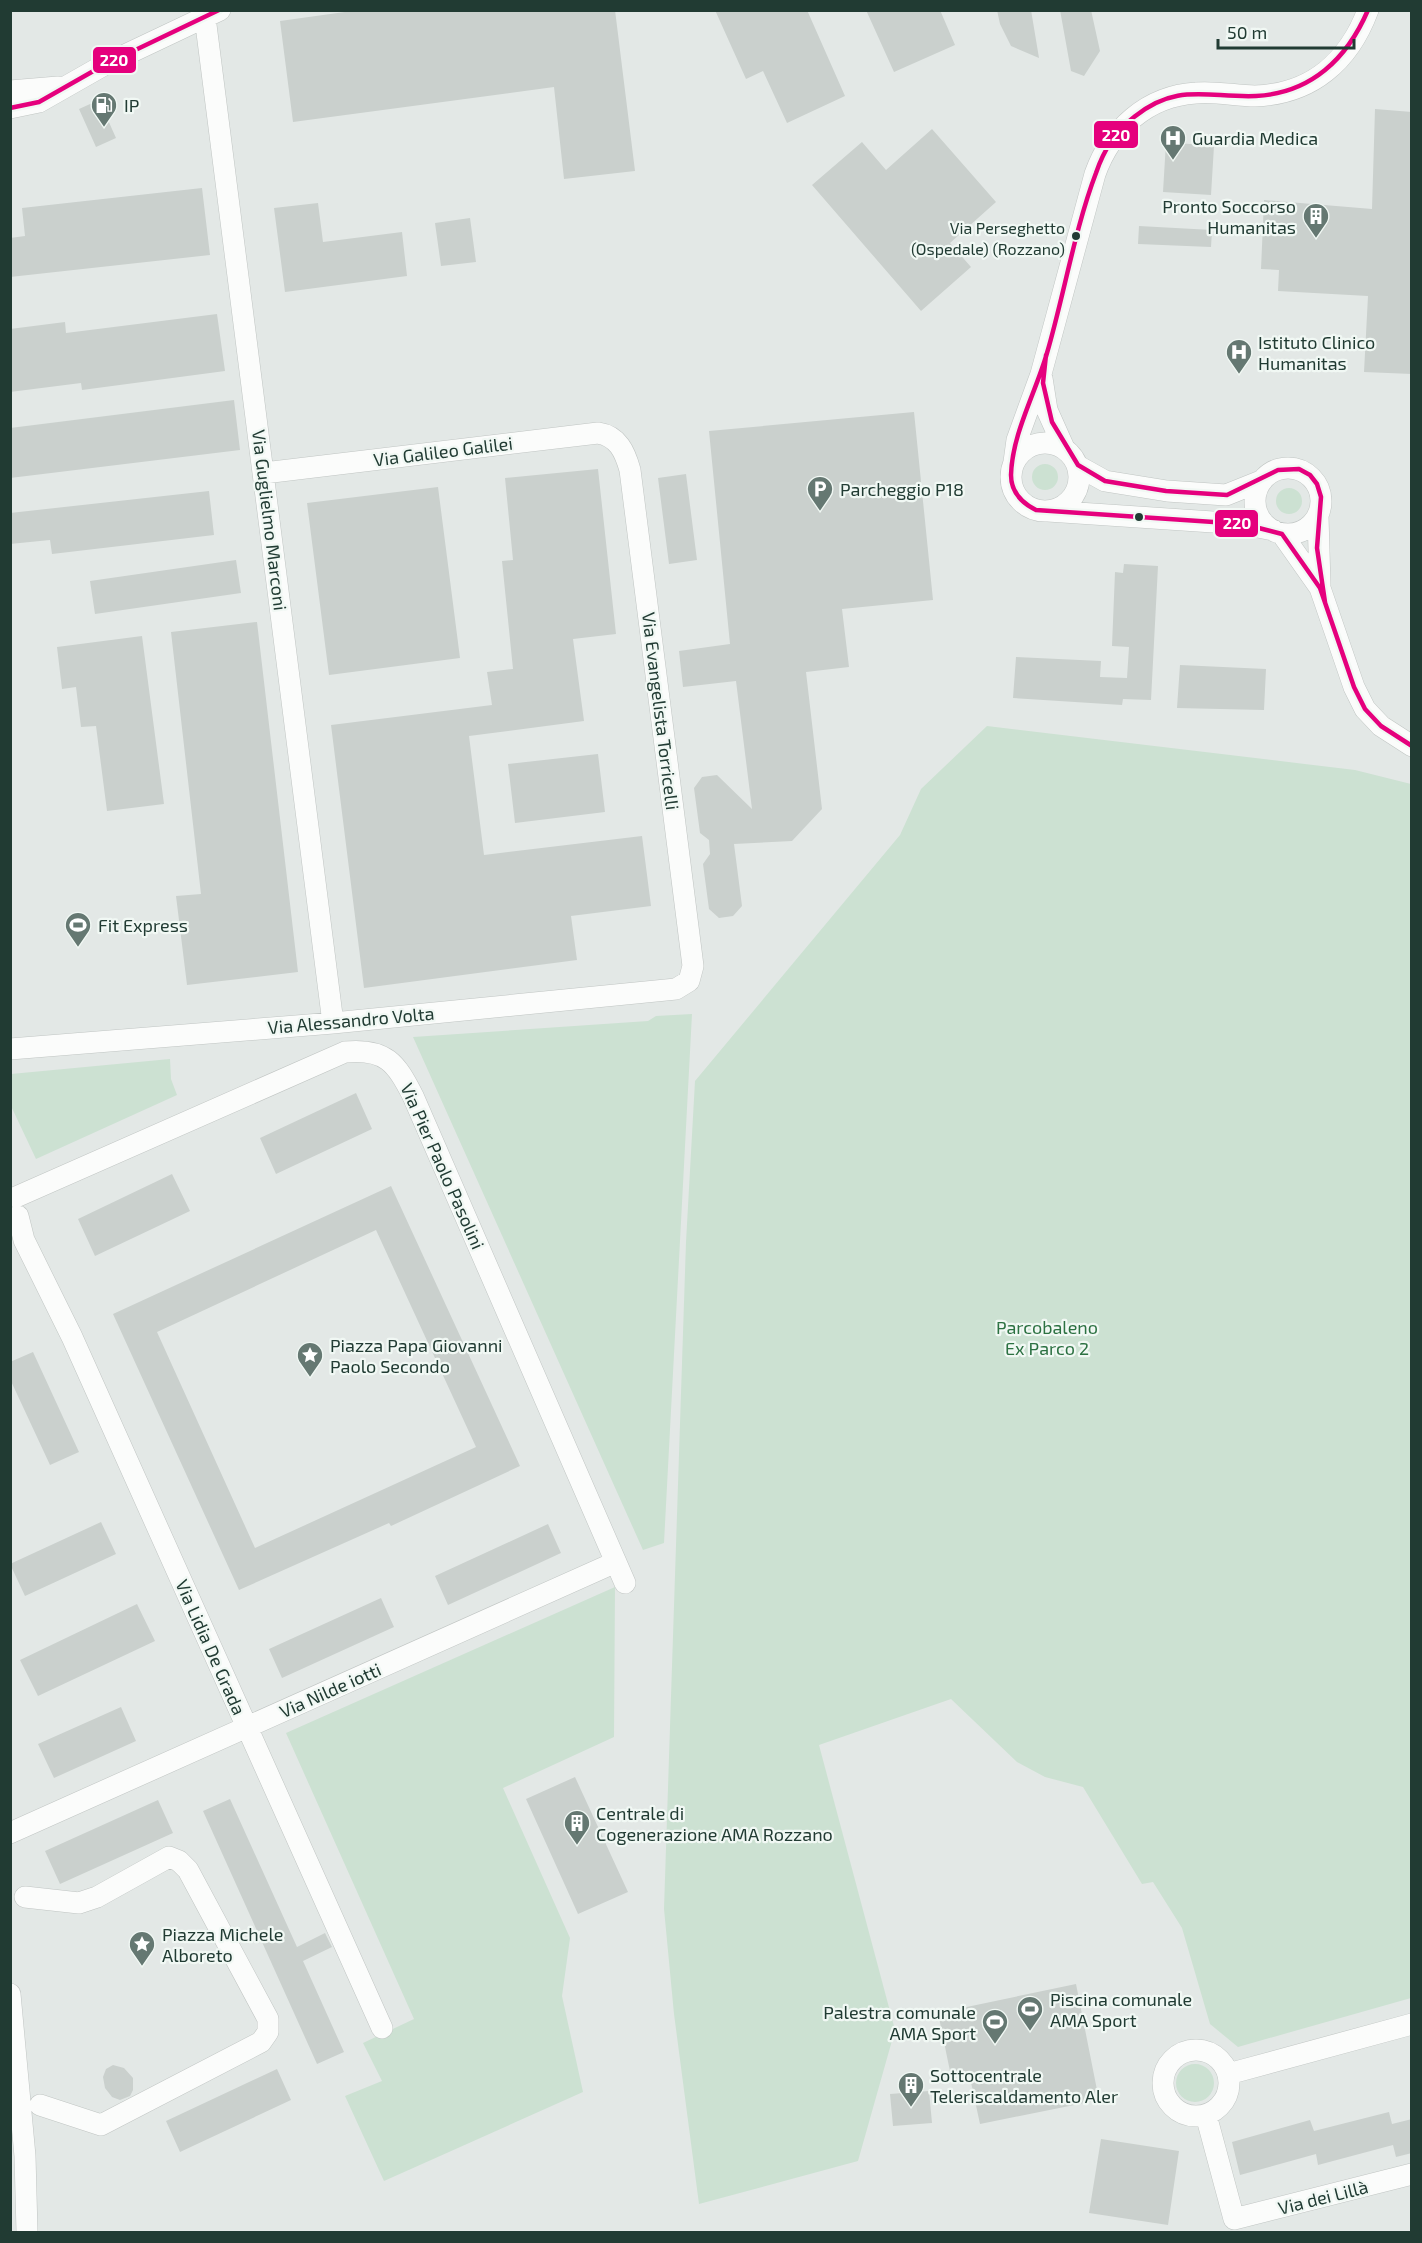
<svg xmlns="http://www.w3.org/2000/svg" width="1422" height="2243" font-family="'Exo 2',sans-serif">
	<rect width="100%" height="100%" fill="#e3e8e6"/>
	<!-- green -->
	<path fill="#cce1d2" d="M1032 477a13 13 0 1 1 26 0a13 13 0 1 1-26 0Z
		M1276 501a13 13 0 1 1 26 0a13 13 0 1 1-26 0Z
		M 987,726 L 1355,770 L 1411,784 L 1411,1998 L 1238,2047 L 1210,2024 L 1182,1928 L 1153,1882 L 1142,1884 L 1083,1787 L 1045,1777 L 1017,1762 L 951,1699 L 819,1745 L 895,2030 L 858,2161 L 699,2204 L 674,2014 L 664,1909 L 686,1242 L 695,1081 L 900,835 L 921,789 Z
		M 692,1014 L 664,1543 L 643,1550 L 413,1037 L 648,1021 L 656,1016 Z
		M 170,1059 L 171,1079 L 177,1095 L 36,1159 L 11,1106 L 11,1074 Z
		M 615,1587 L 614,1737 L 503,1788 L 570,1938 L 562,1996 L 583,2092 L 384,2181 L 345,2096 L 382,2081 L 363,2043 L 414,2019 L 286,1733 Z
		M1176 2083a19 19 0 1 1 38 0a19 19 0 1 1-38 0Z"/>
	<!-- building -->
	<path fill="#cad0cd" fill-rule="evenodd" d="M 359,10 L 615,10 L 635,171 L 564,179 L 554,87 L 293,122 L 280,21 Z
		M 715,10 L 807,10 L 845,96 L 787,123 L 763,71 L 746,79 Z
		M 866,10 L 940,10 L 955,45 L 894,72 Z
		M 997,10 L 1031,10 L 1039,58 L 1011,46 L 1000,24 Z
		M 1060,10 L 1091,10 L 1100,51 L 1084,76 L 1071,71 Z
		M 99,100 L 116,138 L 96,147 L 79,109 Z
		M 1375,109 L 1412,112 L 1412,374 L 1364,372 L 1368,296 L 1278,291 L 1279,270 L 1261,269 L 1264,200 L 1372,209 Z
		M 932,129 L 996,202 L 950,243 L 971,267 L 921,311 L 812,185 L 862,142 L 886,170 Z
		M 1166,142 L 1214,146 L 1211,195 L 1163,192 Z
		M 202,188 L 210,255 L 10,277 L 10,238 L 25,236 L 22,208 Z
		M 318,203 L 323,242 L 402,232 L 407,276 L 285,292 L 274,208 Z
		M 470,218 L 476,262 L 441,266 L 435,223 Z
		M 1139,226 L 1212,230 L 1211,247 L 1138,244 Z
		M 217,314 L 225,371 L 82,390 L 81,383 L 10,392 L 10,329 L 65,322 L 66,333 Z
		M 234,400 L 240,450 L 10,478 L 10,428 Z
		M 914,412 L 933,600 L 842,609 L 849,667 L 806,672 L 822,809 L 792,841 L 734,844 L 742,906 L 733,916 L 719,918 L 709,909 L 703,864 L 710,854 L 709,840 L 700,833 L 694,788 L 702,777 L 717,775 L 752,809 L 736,681 L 683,687 L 679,651 L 730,644 L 709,431 Z
		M 598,469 L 616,634 L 573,639 L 584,721 L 469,736 L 484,855 L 642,836 L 651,906 L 571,916 L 577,960 L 364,988 L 331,725 L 492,705 L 487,672 L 513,669 L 502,561 L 513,560 L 505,478 Z
		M 686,474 L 697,560 L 669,564 L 658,478 Z
		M 438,487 L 460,658 L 329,675 L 307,503 Z
		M 209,491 L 214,535 L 52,554 L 50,540 L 10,544 L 10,513 Z
		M 236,560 L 241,593 L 95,614 L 90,581 Z
		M 1124,564 L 1158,566 L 1151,700 L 1123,699 L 1122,705 L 1013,698 L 1016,657 L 1101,661 L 1100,677 L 1127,678 L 1129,647 L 1112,646 L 1115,572 L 1123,573 Z
		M 257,622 L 298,972 L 187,985 L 176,896 L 201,894 L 171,632 Z
		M 142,636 L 164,804 L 107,811 L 96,726 L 81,727 L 76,687 L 62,689 L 57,647 Z
		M 1180,665 L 1266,669 L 1264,710 L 1177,708 Z
		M 598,754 L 605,812 L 515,823 L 508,764 Z
		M 356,1093 L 372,1129 L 276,1174 L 260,1138 Z
		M 172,1174 L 190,1211 L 95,1256 L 78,1219 Z
		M 391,1186 L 520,1466 L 391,1526 L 389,1523 L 239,1590 L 113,1314 ZM 376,1230 L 476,1447 L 255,1548 L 157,1332 Z
		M 33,1352 L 79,1452 L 50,1465 L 10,1379 L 10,1362 Z
		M 101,1522 L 116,1554 L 25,1596 L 10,1564 Z
		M 548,1524 L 561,1553 L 448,1605 L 435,1576 Z
		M 381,1598 L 394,1627 L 282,1678 L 269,1649 Z
		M 137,1604 L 155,1641 L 38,1696 L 20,1660 Z
		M 121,1707 L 136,1741 L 54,1778 L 38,1744 Z
		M 575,1777 L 628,1892 L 578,1914 L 526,1799 Z
		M 230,1799 L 297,1947 L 325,1933 L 332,1947 L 303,1961 L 344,2052 L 317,2064 L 203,1811 Z
		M 158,1800 L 173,1833 L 60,1884 L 45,1851 Z
		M 1076,1984 L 1099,2100 L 980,2124 L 969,2073 L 951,2076 L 938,2013 Z
		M 113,2065 L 124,2068 L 133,2078 L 133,2090 L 130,2096 L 120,2100 L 112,2097 L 105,2088 L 103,2077 L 106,2069 Z
		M 277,2069 L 291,2100 L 180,2152 L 166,2121 Z
		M 929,2091 L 932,2123 L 893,2126 L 890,2094 Z
		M 1389,2112 L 1392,2124 L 1412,2119 L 1412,2153 L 1396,2157 L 1393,2145 L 1318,2165 L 1316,2154 L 1240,2175 L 1232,2142 L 1310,2120 L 1314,2131 Z
		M 1101,2139 L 1179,2151 L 1168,2225 L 1089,2213 Z"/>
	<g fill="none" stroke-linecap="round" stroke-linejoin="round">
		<!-- minor casing -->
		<g stroke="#c0c5c3" stroke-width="22">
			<path id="minor" d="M 205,17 L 333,1023
				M 10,91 L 58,87
				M 10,108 L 39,102 L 104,65 L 220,10
				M 1042,378 L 1047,410 L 1064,448
				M1011 477a34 34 0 1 1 68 0a34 34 0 1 1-68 0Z
				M 1014,462 L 1017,440 L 1041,374 L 1095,174 C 1111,129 1147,96 1196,93 C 1216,91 1236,96 1255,96 C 1312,94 1349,61 1368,10
				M 1078,466 L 1105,481 L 1167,491 L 1226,495 L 1261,481
				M1255 501a33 33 0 1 1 66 0a33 33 0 1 1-66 0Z
				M 1048,511 L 1243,524 L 1273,530
				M 1318,516 L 1320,585
				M 1282,534 L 1320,588 L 1354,687 L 1365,709 L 1381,726 L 1412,746
				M 10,1049 L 333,1023 L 676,989 L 689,981 L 693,966 L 630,470 C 625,452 618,436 598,433 L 264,473
				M 16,1197 L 345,1052 C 386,1048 396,1063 413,1096 L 625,1583
				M 18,1216 L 24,1240 L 72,1337 L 382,2028
				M 10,1833 L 616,1562
				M 25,1897 L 79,1903 L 97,1897 L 169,1857 L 179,1861 L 188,1870 L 268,2019 L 268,2032 L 261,2042 L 101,2125 L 40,2105
				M 10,1994 L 25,2156 L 27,2232
				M1163 2083a33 33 0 1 1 66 0a33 33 0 1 1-66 0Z
				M 1228,2074 L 1412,2024
				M 1206,2115 L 1234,2219 L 1412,2174"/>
		</g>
		<!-- minor -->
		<use href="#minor" stroke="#fbfcfb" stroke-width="21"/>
		<!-- bus-1 casing -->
		<g stroke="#f1f8f4" stroke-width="9">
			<path id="bus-1" d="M 1368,10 C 1347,59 1311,93 1256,96 C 1208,98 1177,82 1134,117 C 1116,131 1103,152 1096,173 C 1075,228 1064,295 1047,353 C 1036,392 1012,434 1011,475 C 1011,492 1022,503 1036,510 L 1243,524 L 1282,534 L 1320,588 L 1354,687 L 1365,709 L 1381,726 L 1412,746
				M 10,108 L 39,102 L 104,65 L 219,10
				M 1046,355 L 1043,383 L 1052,422 L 1078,465 L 1105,481 L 1166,491 L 1227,495 L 1278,470 L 1299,469 L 1310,475 L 1317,484 L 1321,497 L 1317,548 L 1325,602"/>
		</g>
		<!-- bus-1 -->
		<use href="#bus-1" stroke="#e5007d" stroke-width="4.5"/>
	</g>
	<!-- icons -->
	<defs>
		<g id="fuel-pin" transform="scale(1.35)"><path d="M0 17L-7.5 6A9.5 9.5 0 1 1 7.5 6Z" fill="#657872" stroke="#f1f8f4"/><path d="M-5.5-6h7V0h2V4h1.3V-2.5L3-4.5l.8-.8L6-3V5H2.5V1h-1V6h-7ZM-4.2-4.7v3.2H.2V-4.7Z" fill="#fff"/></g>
		<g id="hospital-pin" transform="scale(1.35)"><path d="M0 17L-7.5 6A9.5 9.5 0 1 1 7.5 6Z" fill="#657872" stroke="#f1f8f4"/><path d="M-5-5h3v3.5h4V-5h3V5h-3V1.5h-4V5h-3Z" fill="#fff"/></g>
		<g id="building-pin" transform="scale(1.35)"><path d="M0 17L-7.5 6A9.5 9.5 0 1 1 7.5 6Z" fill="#657872" stroke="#f1f8f4"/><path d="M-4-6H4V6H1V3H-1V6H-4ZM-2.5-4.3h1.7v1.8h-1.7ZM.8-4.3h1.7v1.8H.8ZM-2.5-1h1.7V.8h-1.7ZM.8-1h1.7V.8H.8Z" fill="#fff"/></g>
		<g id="parking-pin" transform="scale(1.35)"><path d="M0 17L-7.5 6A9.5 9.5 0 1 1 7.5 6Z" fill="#657872" stroke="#f1f8f4"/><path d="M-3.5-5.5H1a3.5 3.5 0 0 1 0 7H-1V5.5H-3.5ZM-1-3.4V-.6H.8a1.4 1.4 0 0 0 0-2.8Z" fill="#fff"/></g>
		<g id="stadium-pin" transform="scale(1.35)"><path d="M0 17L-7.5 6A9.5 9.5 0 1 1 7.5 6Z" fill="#657872" stroke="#f1f8f4"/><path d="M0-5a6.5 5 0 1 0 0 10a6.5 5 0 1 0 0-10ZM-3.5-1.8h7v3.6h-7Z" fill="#fff"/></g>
		<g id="sight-pin" transform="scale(1.35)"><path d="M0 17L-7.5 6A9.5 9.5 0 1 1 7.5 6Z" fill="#657872" stroke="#f1f8f4"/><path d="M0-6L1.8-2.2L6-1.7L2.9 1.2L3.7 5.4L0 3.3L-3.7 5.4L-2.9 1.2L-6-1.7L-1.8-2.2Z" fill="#fff"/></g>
	</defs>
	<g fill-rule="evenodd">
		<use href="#fuel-pin" x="104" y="105"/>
		<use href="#hospital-pin" x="1173" y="138"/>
		<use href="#building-pin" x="1316" y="216"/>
		<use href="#hospital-pin" x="1239" y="352"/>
		<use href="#parking-pin" x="820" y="489"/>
		<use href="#stadium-pin" x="78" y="925"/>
		<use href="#sight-pin" x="310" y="1355"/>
		<use href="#building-pin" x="577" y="1823"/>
		<use href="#sight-pin" x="142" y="1944"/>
		<use href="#stadium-pin" x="1030" y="2009"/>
		<use href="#stadium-pin" x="995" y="2022"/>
		<use href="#building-pin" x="911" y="2085"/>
	</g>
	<!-- markers -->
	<g fill="#213b33" stroke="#f1f8f4" stroke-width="2">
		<circle cx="1076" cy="236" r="5"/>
		<circle cx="1139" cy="517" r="5"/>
	</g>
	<g text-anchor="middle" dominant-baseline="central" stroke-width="4.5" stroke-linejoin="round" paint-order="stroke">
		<!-- bus labels -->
		<g font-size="16" fill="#213b33" stroke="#f1f8f4" text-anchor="end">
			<text x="1065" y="227">Via Perseghetto<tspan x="1065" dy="21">(Ospedale) (Rozzano)</tspan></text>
		</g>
		<!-- poi labels -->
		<g font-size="18" fill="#213b33" stroke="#f1f8f4" text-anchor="start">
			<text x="124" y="105">IP</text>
			<text x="1192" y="138">Guardia Medica</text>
			<text x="1296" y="206" text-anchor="end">Pronto Soccorso<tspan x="1296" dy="21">Humanitas</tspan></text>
			<text x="1258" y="342">Istituto Clinico<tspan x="1258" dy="21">Humanitas</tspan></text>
			<text x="840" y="489">Parcheggio P18</text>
			<text x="98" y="925">Fit Express</text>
			<text x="330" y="1345">Piazza Papa Giovanni<tspan x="330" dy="21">Paolo Secondo</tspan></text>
			<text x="596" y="1813">Centrale di<tspan x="596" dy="21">Cogenerazione AMA Rozzano</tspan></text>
			<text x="162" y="1934">Piazza Michele<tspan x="162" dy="21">Alboreto</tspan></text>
			<text x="1050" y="1999">Piscina comunale<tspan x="1050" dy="21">AMA Sport</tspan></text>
			<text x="976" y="2012" text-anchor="end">Palestra comunale<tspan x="976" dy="21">AMA Sport</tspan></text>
			<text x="930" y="2075">Sottocentrale<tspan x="930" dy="21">Teleriscaldamento Aler</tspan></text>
		</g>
		<!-- street labels -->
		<g font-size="18" fill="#213b33" stroke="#f1f8f4">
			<text transform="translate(443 451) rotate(-7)">Via Galileo Galilei</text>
			<text transform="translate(270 520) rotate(83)">Via Guglielmo Marconi</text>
			<text transform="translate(661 711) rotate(83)">Via Evangelista Torricelli</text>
			<text transform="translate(351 1020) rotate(-5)">Via Alessandro Volta</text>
			<text transform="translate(443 1166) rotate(66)">Via Pier Paolo Pasolini</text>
			<text transform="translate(211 1647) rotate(66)">Via Lidia De Grada</text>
			<text transform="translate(330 1690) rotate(-24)">Via Nilde iotti</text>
			<text transform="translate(1323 2197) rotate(-14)">Via dei Lillà</text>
		</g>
		<!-- park labels -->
		<g font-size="18" fill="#2c7142" stroke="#f1f8f4">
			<text x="1047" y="1327">Parcobaleno<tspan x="1047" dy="21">Ex Parco 2</tspan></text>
		</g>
	</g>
	<g stroke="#f1f8f4" stroke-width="2">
		<rect x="92" y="46" width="45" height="28" rx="6" fill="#e5007d"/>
		<rect x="1093" y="120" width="46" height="29" rx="6" fill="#e5007d"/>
		<rect x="1214" y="509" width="45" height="29" rx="6" fill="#e5007d"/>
	</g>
	<g font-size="16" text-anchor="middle" font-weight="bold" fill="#fff">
		<text x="114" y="66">220</text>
		<text x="1116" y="141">220</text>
		<text x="1237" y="529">220</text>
	</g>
	<!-- border -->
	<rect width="1422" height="2243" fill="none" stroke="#213b33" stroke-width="24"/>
	<!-- scale -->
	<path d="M1218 39v9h136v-9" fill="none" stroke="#213b33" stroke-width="3"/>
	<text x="1227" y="39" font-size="18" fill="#213b33" stroke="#f1f8f4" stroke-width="4.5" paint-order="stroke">50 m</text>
</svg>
